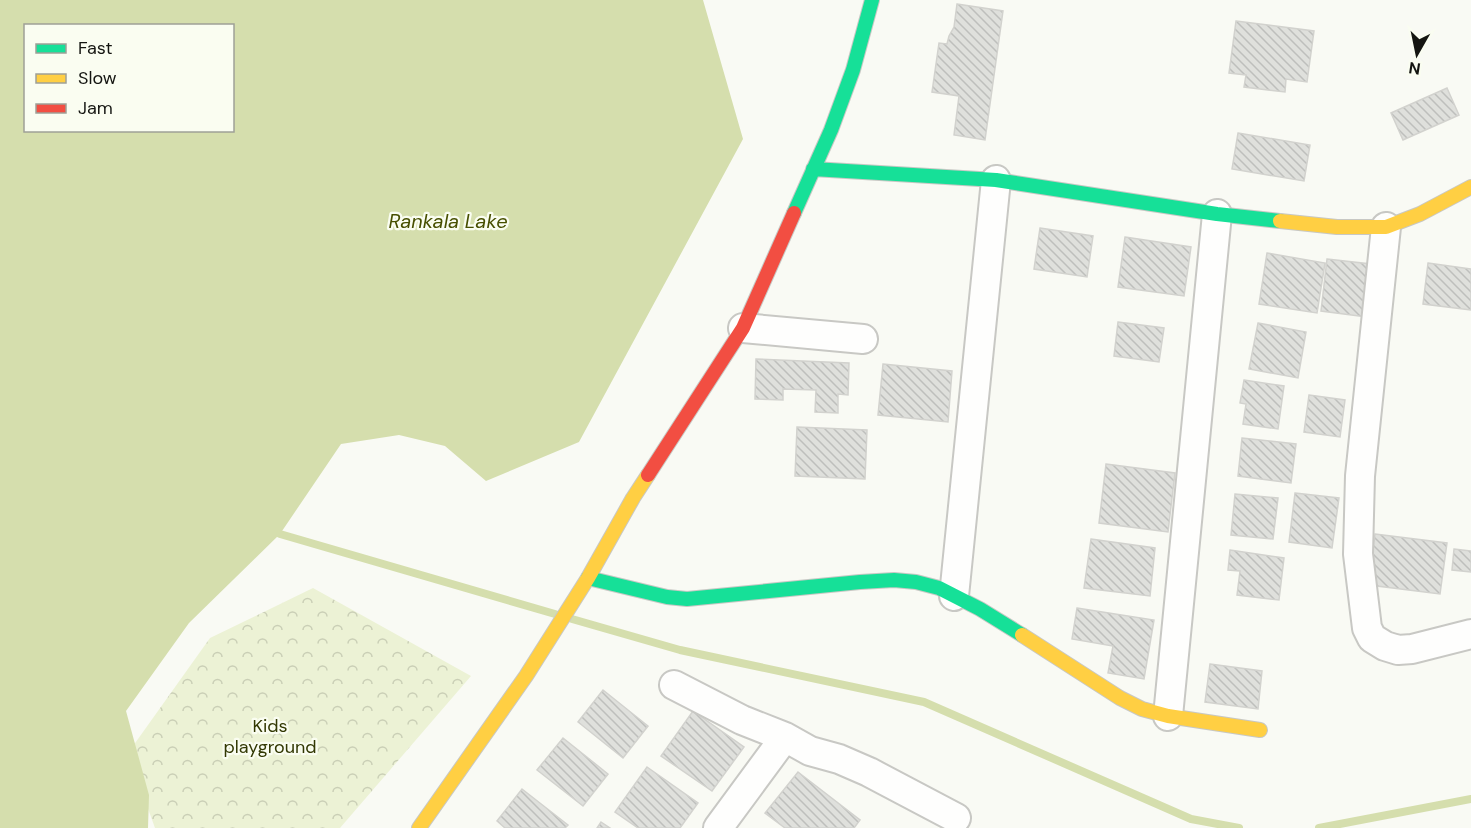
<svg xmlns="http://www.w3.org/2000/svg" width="1471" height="828" font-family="'DM Sans',sans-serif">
	<defs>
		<pattern id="park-crowns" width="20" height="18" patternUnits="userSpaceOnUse" patternTransform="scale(1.5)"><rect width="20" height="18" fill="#ecf2d5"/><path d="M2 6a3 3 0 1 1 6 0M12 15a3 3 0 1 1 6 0" fill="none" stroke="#cacfb6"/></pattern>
		<pattern id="building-back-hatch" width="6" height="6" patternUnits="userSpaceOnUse" patternTransform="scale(1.5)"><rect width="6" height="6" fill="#dfe0dc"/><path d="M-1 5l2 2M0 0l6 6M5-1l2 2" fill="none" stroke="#bebfbc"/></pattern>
	</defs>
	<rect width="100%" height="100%" fill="#f9faf4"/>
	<!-- park -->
	<path fill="url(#park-crowns)" d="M 313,588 L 471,676 L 340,828 L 155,828 L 128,753 L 210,638 Z"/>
	<!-- water -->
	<path fill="#d5dead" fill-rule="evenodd" d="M 0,0 L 703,0 L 743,139 L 579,442 L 486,481 L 445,446 L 399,435 L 341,444 L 280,534 L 189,623 L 126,711 L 149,795 L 148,828 L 0,828 ZM 26,26 L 232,26 L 232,130 L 26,130 Z"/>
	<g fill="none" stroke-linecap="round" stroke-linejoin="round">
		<!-- stream -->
		<path stroke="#d5dead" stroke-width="8" d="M 280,534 L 555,614
			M 572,619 L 680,650 L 924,702 L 1191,819 L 1239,828
			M 1319,828 L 1471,799"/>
	</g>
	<!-- building -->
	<path fill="url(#building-back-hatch)" stroke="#d2d2ce" stroke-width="1.5" d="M 957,4 L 1003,11 L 985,140 L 954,135 L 959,96 L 932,92 L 939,43 L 947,44 L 949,36 L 954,27 Z
		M 1236,21 L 1314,31 L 1307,82 L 1286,79 L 1285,92 L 1244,87 L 1246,75 L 1229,73 Z
		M 1447,88 L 1459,115 L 1403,140 L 1391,113 Z
		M 1238,133 L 1310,145 L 1304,181 L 1232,169 Z
		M 1040,228 L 1093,236 L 1087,277 L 1034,269 Z
		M 1125,237 L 1191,247 L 1184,296 L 1118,287 Z
		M 1267,253 L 1325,263 L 1317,313 L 1259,304 Z
		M 1327,259 L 1380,265 L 1374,318 L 1321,311 Z
		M 1428,263 L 1471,269 L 1471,310 L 1423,304 Z
		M 1118,322 L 1164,328 L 1159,362 L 1114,356 Z
		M 1258,323 L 1306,332 L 1298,378 L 1249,369 Z
		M 756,359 L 849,363 L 848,395 L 838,394 L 838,413 L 815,412 L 816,390 L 783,389 L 783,400 L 755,399 Z
		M 883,364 L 952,371 L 948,422 L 878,415 Z
		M 1244,380 L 1284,386 L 1278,429 L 1243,424 L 1246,404 L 1240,403 Z
		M 1309,395 L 1345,400 L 1340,437 L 1304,432 Z
		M 797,427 L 867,430 L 865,479 L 795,476 Z
		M 1242,438 L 1296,444 L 1291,483 L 1238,476 Z
		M 1106,464 L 1175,473 L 1168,532 L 1099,523 Z
		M 1295,493 L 1339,498 L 1332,548 L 1289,542 Z
		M 1235,494 L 1278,498 L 1273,539 L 1231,535 Z
		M 1375,534 L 1447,543 L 1440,594 L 1369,585 Z
		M 1091,539 L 1155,548 L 1150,596 L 1084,588 Z
		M 1454,549 L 1471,551 L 1471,572 L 1452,570 Z
		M 1230,550 L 1284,558 L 1279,600 L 1237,595 L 1240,571 L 1228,570 Z
		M 1077,608 L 1154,620 L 1144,679 L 1108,673 L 1113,646 L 1072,639 Z
		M 1210,664 L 1262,671 L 1258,709 L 1205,702 Z
		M 603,690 L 648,726 L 623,758 L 578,722 Z
		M 693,711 L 744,747 L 712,791 L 661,756 Z
		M 563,738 L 608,774 L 583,806 L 537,770 Z
		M 647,767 L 698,803 L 680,828 L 638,828 L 615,812 Z
		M 798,772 L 860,820 L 854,828 L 785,828 L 765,813 Z
		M 522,789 L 568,825 L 565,828 L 505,828 L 497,821 Z
		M 601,822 L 610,828 L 597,828 Z"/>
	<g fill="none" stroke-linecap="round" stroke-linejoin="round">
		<!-- street casing -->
		<g stroke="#c8c8c4" stroke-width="32">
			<path id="street" d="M 1386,227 L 1360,476 L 1358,554 L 1367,628 L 1372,638 L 1385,646 L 1398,650 L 1412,649 L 1471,634
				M 743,328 L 863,339
				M 954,596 L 996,180
				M 674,685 L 742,720 L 785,737 L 810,751 L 839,759 L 869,772 L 956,818
				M 1168,716 L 1217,214
				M 718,828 L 785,737"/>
		</g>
		<!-- fast casing -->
		<g stroke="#c8c8c4" stroke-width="16">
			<path id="fast" d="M 813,169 L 996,180 L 1217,214 L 1280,221
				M 794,213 L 831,130 L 853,70 L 872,0
				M 588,578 L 667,597 L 687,599 L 860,582 L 894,580 L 916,582 L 939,588 L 980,609 L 1022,635"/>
		</g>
		<!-- slow casing -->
		<g stroke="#c8c8c4" stroke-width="16">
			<path id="slow" d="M 1280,221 L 1337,227 L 1386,227 L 1420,214 L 1471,187
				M 1022,635 L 1120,698 L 1142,709 L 1168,716 L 1260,730
				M 419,828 L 526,676 L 588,578 L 633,498 L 648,475"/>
		</g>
		<!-- jam casing -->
		<g stroke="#c8c8c4" stroke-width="16">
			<path id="jam" d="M 648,475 L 743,328 L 794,213"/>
		</g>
		<!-- street -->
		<use href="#street" stroke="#fefefd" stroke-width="28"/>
		<!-- fast -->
		<use href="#fast" stroke="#16e098" stroke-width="14"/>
		<!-- slow -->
		<use href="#slow" stroke="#ffcf43" stroke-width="14"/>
		<!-- jam -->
		<use href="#jam" stroke="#f24e42" stroke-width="14"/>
	</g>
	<g text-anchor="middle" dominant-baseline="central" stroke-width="4.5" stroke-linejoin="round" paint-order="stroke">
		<!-- park labels -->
		<g font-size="18" fill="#323803" stroke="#fafdf1">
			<text x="270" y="726">Kids<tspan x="270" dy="21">playground</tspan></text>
		</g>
		<!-- water labels -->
		<g font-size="20" font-style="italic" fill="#474f00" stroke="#fafdf1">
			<text x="448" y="221">Rankala Lake</text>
		</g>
	</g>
	<!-- legend -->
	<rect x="24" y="24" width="210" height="108" fill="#fafdf1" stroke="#9ea097" stroke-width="1.5"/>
	<rect x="36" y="44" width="30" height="9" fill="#16e098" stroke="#9ea097" stroke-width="1.5"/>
	<text x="78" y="54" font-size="18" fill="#141511">Fast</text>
	<rect x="36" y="74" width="30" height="9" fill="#ffcf43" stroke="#9ea097" stroke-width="1.5"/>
	<text x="78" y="84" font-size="18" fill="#141511">Slow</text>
	<rect x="36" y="104" width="30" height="9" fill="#f24e42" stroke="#9ea097" stroke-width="1.5"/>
	<text x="78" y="114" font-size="18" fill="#141511">Jam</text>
	<!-- north arrow -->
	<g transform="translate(1417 54) rotate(189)" stroke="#fafdf1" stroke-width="4.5" paint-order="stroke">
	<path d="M0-4.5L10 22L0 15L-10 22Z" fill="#141511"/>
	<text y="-9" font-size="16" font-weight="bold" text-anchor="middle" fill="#141511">N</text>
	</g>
</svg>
